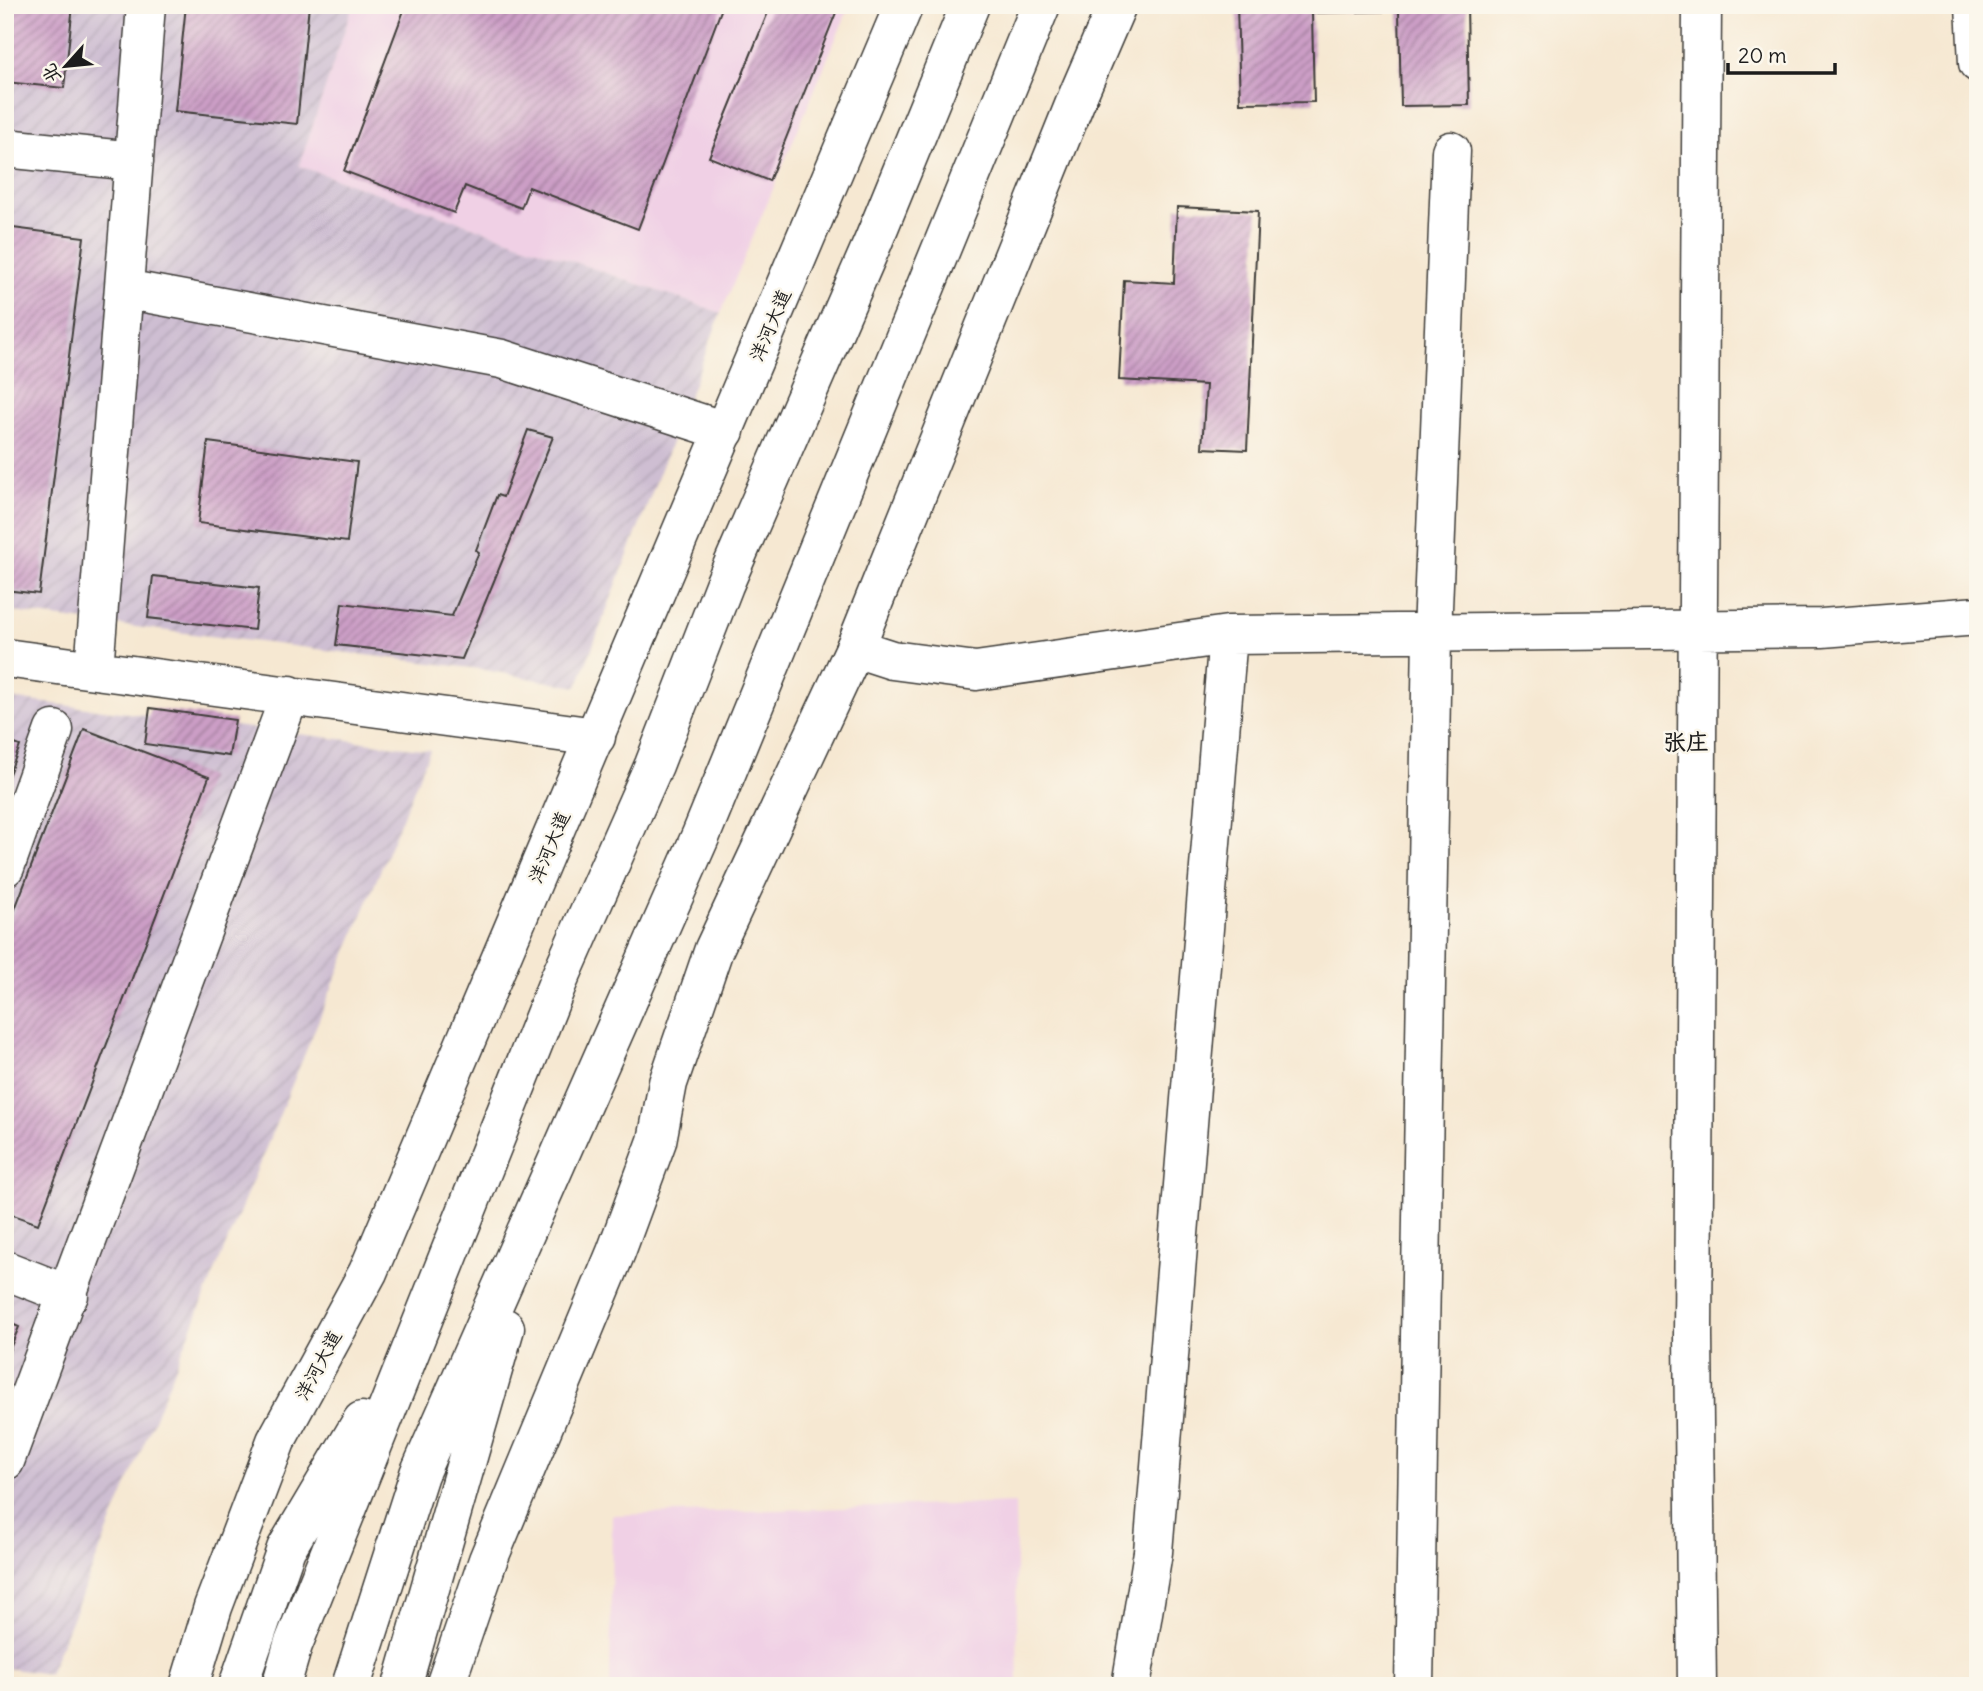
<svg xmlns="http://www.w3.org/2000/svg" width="1983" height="1691" font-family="Delius,'LXGW WenKai TC',sans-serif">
	<defs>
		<pattern id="industrial-furrows" width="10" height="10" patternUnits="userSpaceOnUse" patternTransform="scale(1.75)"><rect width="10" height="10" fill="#cebed2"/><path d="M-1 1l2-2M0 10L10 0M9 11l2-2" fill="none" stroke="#b0a3b4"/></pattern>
		<pattern id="building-hatch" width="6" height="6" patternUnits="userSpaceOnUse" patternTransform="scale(1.75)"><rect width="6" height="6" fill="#cc9ec6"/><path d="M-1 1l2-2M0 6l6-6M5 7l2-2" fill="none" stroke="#a580a0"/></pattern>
	</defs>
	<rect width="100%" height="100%" fill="#fbf7ec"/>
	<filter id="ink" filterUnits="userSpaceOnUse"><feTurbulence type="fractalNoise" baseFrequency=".0143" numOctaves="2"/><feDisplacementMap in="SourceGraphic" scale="14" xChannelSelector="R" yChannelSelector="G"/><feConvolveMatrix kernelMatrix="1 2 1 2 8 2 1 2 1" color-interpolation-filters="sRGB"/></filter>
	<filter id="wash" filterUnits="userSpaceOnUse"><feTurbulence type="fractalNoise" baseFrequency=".00686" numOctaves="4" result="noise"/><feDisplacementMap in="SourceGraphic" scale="28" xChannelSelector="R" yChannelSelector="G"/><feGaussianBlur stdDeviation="1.57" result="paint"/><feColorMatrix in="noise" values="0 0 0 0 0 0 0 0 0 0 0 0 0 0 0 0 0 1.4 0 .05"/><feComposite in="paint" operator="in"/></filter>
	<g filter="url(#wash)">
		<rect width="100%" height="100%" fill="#f6e8d2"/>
		<!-- built -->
		<path fill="#f0d0e5" d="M 353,5 L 850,5 L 721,313 L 299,166 Z
			M 1015,1503 L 1018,1686 L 610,1686 L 612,1515 Z"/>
		<!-- industrial -->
		<path fill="url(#industrial-furrows)" d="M 5,5 L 353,5 L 299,166 L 721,313 L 577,687 L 480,669 L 5,611 Z
			M 5,698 L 430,750 L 49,1674 L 5,1668 Z"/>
		<g id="blocks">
			<!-- building -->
			<path fill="url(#building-hatch)" d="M 5,5 L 73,5 L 64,88 L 5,82 Z
				M 186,5 L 309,5 L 297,124 L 175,111 Z
				M 406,5 L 723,5 L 638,229 L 529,187 L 521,208 L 465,186 L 454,213 L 344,171 Z
				M 771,5 L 839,5 L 769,181 L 709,157 Z
				M 1237,5 L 1467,5 L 1469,105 L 1401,106 L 1399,11 L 1312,13 L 1314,102 L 1240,103 Z
				M 1177,207 L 1258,211 L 1247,450 L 1202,448 L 1206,385 L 1119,380 L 1124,280 L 1174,283 Z
				M 5,227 L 84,237 L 39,594 L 5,590 Z
				M 528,430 L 553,437 L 462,659 L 336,645 L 342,603 L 452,616 L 479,552 L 476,550 L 497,495 L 503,497 Z
				M 208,442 L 357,462 L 347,542 L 198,523 Z
				M 153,576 L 259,588 L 254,630 L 148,618 Z
				M 150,708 L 235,720 L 229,756 L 145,744 Z
				M 84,729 L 209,777 L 38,1224 L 5,1212 L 5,935 Z
				M 5,740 L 20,746 L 5,784 Z
				M 5,1321 L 19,1327 L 5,1360 Z"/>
		</g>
	</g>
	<g filter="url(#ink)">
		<use href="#blocks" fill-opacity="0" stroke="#3d3b37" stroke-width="2"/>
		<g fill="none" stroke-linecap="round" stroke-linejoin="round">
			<!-- minor casing -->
			<g stroke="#3d3b37" stroke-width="41">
				<path id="minor" d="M 1975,5 L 1978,63
					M 5,148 L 134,161
					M 124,289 L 502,359 L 725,431
					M 855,648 L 892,660 L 976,671 L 1228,635 L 1822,628 L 1978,616
					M 5,658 L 596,737
					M 94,669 L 146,5
					M 5,867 L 54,730
					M 5,1270 L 69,1295
					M 5,1461 L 290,695
					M 1131,1686 L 1153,1552 L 1228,635
					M 1414,1686 L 1432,634 L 1451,151
					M 1697,1686 L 1693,1335 L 1702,5"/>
			</g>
			<!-- major casing -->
			<g stroke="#3d3b37" stroke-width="41">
				<path id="major" d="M 189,1686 L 213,1607 L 276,1441 L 368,1272 L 904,5
					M 445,1686 L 488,1560 L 616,1252 L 657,1141 L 668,1083 L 714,949 L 855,648 L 1079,93 L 1117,5"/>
			</g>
			<!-- highway casing -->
			<g stroke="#3d3b37" stroke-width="41">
				<path id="highway" d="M 238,1686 L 286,1549 L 362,1421
					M 281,1686 L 293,1645 L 558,982 L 654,765 L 724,585 L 873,242 L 970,5
					M 351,1686 L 419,1474 L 701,835 L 1041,5
					M 402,1686 L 505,1328"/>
			</g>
			<!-- minor -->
			<use href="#minor" stroke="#fff" stroke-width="38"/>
			<!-- major -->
			<use href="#major" stroke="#fff" stroke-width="38"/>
			<!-- highway -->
			<use href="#highway" stroke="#fff" stroke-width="38"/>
		</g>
	</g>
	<g text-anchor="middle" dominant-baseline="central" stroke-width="5" stroke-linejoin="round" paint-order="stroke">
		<!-- street labels -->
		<g font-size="19" fill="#1c1c1c" stroke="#fbf7ec">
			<text transform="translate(770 325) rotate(-67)">洋河大道</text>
			<text transform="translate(549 847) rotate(-67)">洋河大道</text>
			<text transform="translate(318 1365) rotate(-62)">洋河大道</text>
		</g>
		<!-- quarter labels -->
		<g font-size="23" font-weight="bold" fill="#1c1c1c" stroke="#fbf7ec">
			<text x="1686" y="741">张庄</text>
		</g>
	</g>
	<!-- margin -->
	<rect width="1983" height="1691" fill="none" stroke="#fbf7ec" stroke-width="28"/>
	<!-- north arrow -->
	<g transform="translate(66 66) rotate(243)" stroke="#fbf7ec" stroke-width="5" paint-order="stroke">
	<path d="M0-5L12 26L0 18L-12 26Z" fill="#1c1c1c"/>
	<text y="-10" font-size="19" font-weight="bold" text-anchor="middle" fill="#1c1c1c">北</text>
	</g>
	<!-- scale -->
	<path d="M1728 63v10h107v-10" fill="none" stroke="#1c1c1c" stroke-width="3.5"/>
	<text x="1738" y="63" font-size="21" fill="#1c1c1c" stroke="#fbf7ec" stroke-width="5" paint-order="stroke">20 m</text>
</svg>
